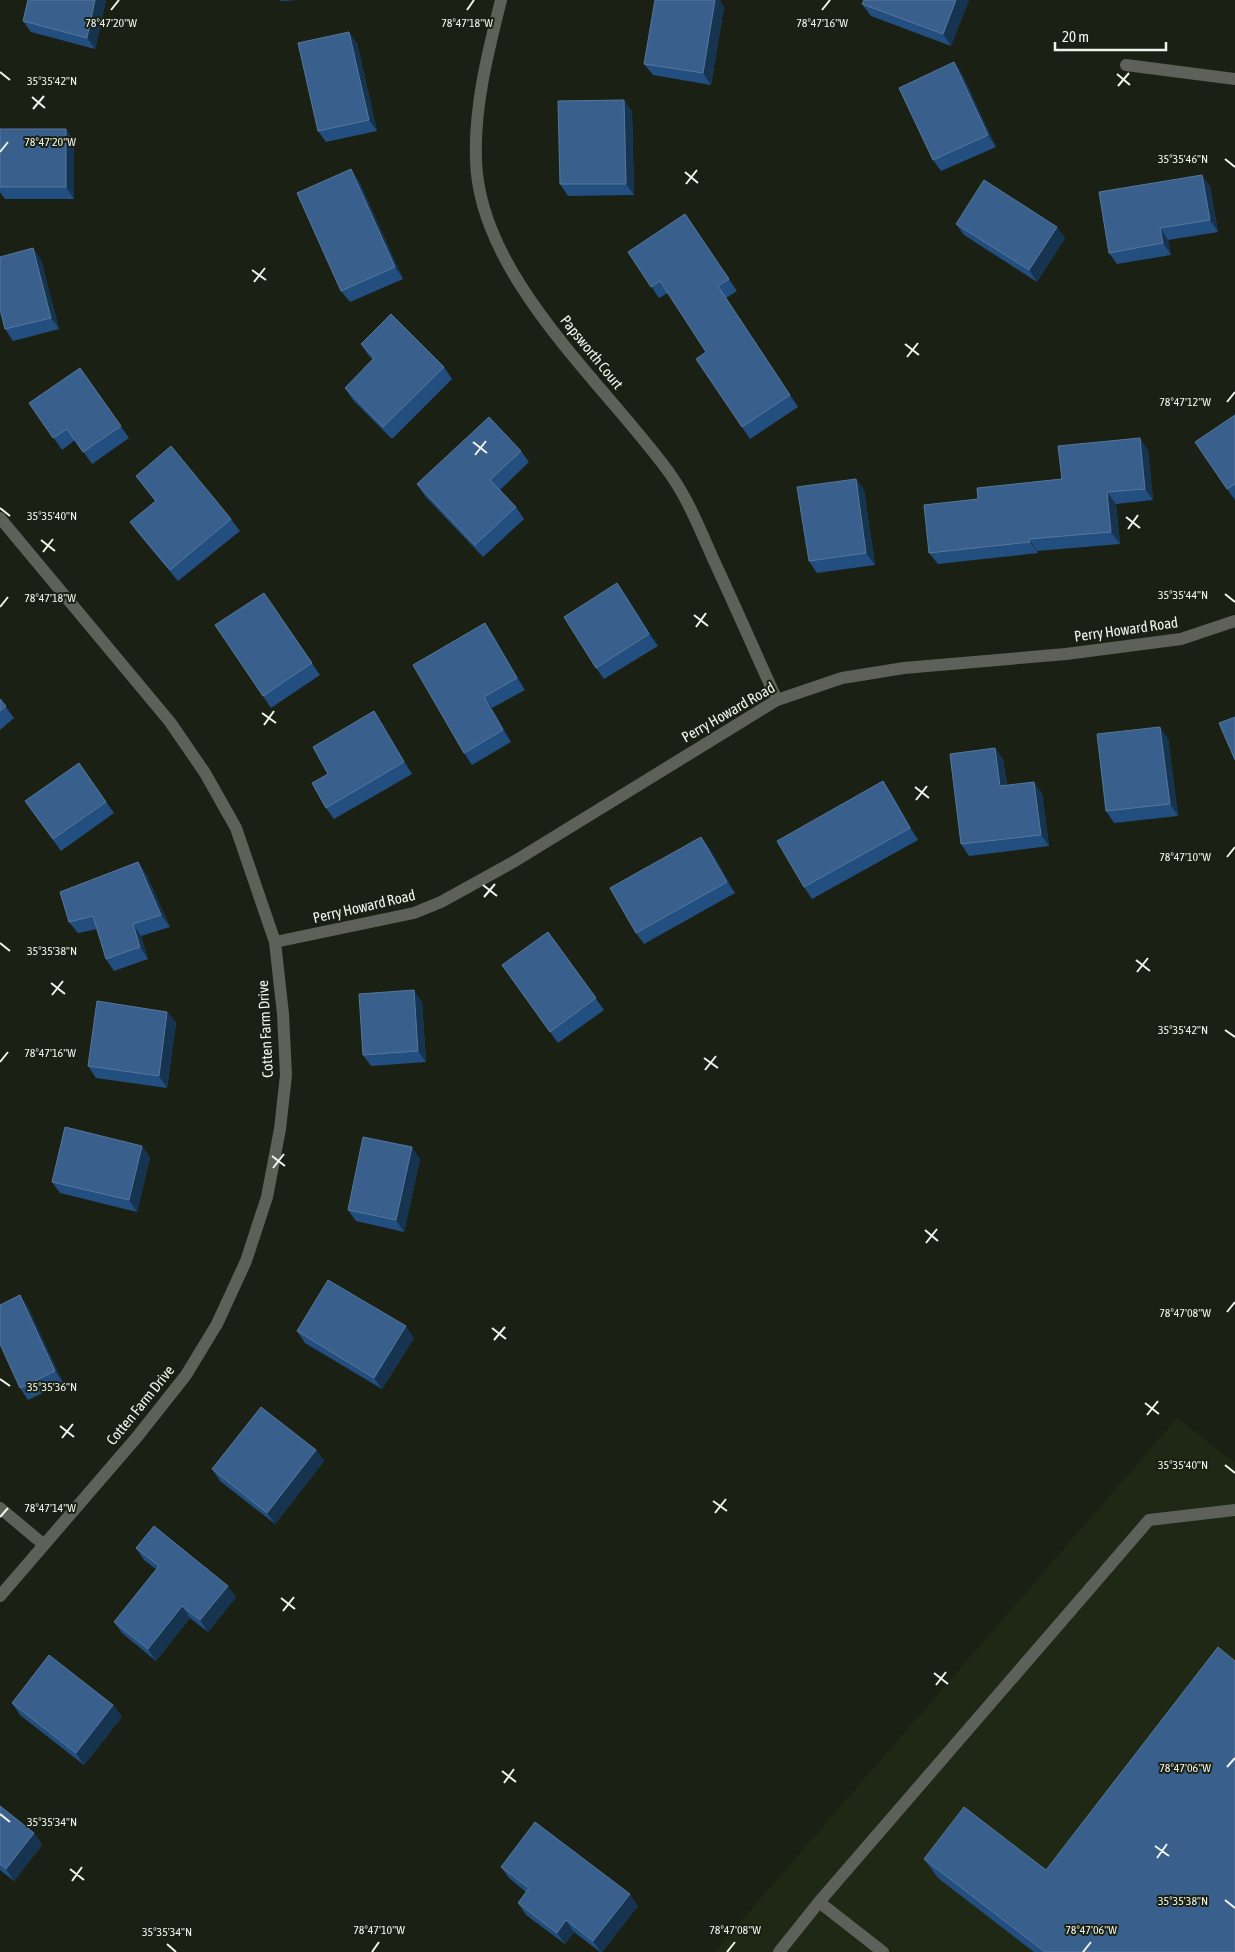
<svg xmlns="http://www.w3.org/2000/svg" width="1235" height="1952" font-family="'Asap Condensed',sans-serif">
	<rect width="100%" height="100%" fill="#1a2114"/>
	<!-- built -->
	<path fill="#1e2815" d="M 1177,1418 L 1235,1463 L 1235,1952 L 714,1952 Z"/>
	<g fill="none" stroke-linecap="round" stroke-linejoin="round">
		<!-- minor -->
		<path stroke="#5d615a" stroke-width="12" d="M 501,0 C 488,52 474,106 476,160 C 479,276 603,382 668,471 C 688,498 701,532 715,563 C 736,608 756,654 777,700
			M 1126,65 L 1235,79
			M 0,518 L 170,722 L 205,773 L 236,828 L 275,942 L 283,1014 L 286,1075 L 280,1129 L 267,1197 L 246,1261 L 217,1324 L 186,1375 L 137,1437 L 0,1596
			M 275,942 L 414,913 L 441,902 L 515,861 L 777,700 L 842,678 L 904,668 L 1066,654 L 1181,639 L 1235,621
			M 0,1508 L 43,1544
			M 819,1902 L 883,1952
			M 779,1952 L 819,1902 L 1149,1520 L 1235,1510"/>
	</g>
	<!-- wall -->
	<path fill="#234e80" d="M 106,0 L 95,49 L 31,32 L 23,21 Z
		M 280,0 L 298,0 L 281,1 Z
		M 969,0 L 951,46 L 871,16 L 862,4 Z
		M 724,7 L 711,85 L 653,75 L 644,64 Z
		M 357,43 L 377,131 L 326,142 L 318,131 Z
		M 954,62 L 962,74 L 996,147 L 941,171 L 933,160 Z
		M 624,100 L 632,112 L 634,195 L 568,196 L 560,184 Z
		M 0,129 L 74,140 L 74,199 L 5,199 L 0,192 Z
		M 359,181 L 403,279 L 350,302 L 341,291 Z
		M 1210,186 L 1218,232 L 1168,240 L 1171,255 L 1117,264 L 1109,253 Z
		M 685,214 L 737,291 L 726,298 L 798,407 L 750,439 L 742,427 L 706,352 L 668,293 L 659,298 L 628,252 Z
		M 956,224 L 1065,238 L 1037,282 L 964,235 Z
		M 33,248 L 41,260 L 59,329 L 13,341 L 5,329 Z
		M 361,344 L 444,367 L 452,379 L 392,439 L 353,400 L 345,388 L 373,360 L 369,356 Z
		M 80,368 L 129,438 L 92,464 L 75,440 L 62,450 L 29,403 Z
		M 1235,415 L 1235,500 L 1227,489 Z
		M 1148,450 L 1153,500 L 1116,504 L 1120,544 L 1037,551 L 1038,553 L 938,564 L 929,553 L 978,499 L 1062,479 Z
		M 521,451 L 529,462 L 500,490 L 516,507 L 524,519 L 483,557 L 425,496 L 417,484 Z
		M 136,476 L 231,519 L 240,531 L 178,581 L 138,533 L 130,522 L 155,501 L 144,487 Z
		M 856,479 L 864,490 L 875,565 L 817,573 L 809,561 Z
		M 617,583 L 658,646 L 604,679 L 596,668 Z
		M 272,604 L 320,675 L 271,708 L 215,625 Z
		M 485,623 L 493,635 L 525,690 L 492,708 L 511,742 L 472,765 L 464,753 Z
		M 0,699 L 14,718 L 0,730 Z
		M 382,723 L 412,774 L 334,819 L 326,808 L 328,774 Z
		M 1168,738 L 1178,816 L 1114,823 L 1106,811 Z
		M 995,748 L 1003,759 L 1007,785 L 1042,793 L 1049,846 L 969,856 L 961,844 Z
		M 79,763 L 114,813 L 61,851 L 25,801 Z
		M 891,793 L 918,840 L 812,899 L 804,887 Z
		M 701,837 L 710,849 L 735,893 L 644,944 L 636,933 Z
		M 138,862 L 146,874 L 170,927 L 141,936 L 148,959 L 114,971 L 106,959 L 97,929 L 78,933 L 69,922 Z
		M 548,932 L 604,1010 L 558,1043 L 502,965 Z
		M 422,1002 L 426,1062 L 371,1066 L 363,1055 Z
		M 167,1012 L 176,1023 L 167,1088 L 96,1078 L 88,1066 Z
		M 142,1146 L 150,1158 L 137,1212 L 60,1193 L 52,1182 Z
		M 420,1159 L 404,1232 L 356,1221 L 348,1210 Z
		M 28,1307 L 63,1383 L 28,1400 L 20,1388 Z
		M 297,1331 L 414,1338 L 382,1389 L 305,1343 Z
		M 316,1450 L 324,1461 L 275,1524 L 220,1481 L 212,1469 Z
		M 136,1548 L 236,1597 L 208,1632 L 190,1618 L 156,1661 L 122,1633 L 114,1622 L 156,1569 L 144,1560 Z
		M 12,1703 L 113,1705 L 122,1717 L 84,1765 L 20,1715 Z
		M 0,1806 L 34,1833 L 42,1845 L 14,1881 L 0,1870 Z
		M 924,1859 L 1046,1870 L 1235,1952 L 1034,1952 L 938,1878 Z
		M 501,1867 L 638,1906 L 602,1952 L 600,1952 L 574,1932 L 565,1944 L 526,1915 L 518,1903 L 526,1892 L 509,1878 Z"/>
	<!-- shaded-wall -->
	<path fill="#163450" d="M 95,0 L 106,0 L 95,49 L 87,38 Z
		M 715,0 L 720,0 L 724,7 L 711,85 L 703,73 Z
		M 956,0 L 969,0 L 951,46 L 943,34 Z
		M 349,32 L 357,43 L 377,131 L 369,120 Z
		M 954,62 L 962,74 L 996,147 L 988,135 Z
		M 624,100 L 632,112 L 634,195 L 626,184 Z
		M 66,129 L 74,140 L 74,199 L 66,187 Z
		M 351,169 L 359,181 L 403,279 L 395,267 Z
		M 1202,175 L 1210,186 L 1218,232 L 1210,220 Z
		M 1057,227 L 1065,238 L 1037,282 L 1029,270 Z
		M 1160,228 L 1168,240 L 1171,255 L 1163,243 Z
		M 33,248 L 41,260 L 59,329 L 51,318 Z
		M 1140,438 L 1148,450 L 1153,500 L 1145,489 Z
		M 856,479 L 864,490 L 875,565 L 866,553 Z
		M 1107,492 L 1116,504 L 1120,544 L 1111,532 Z
		M 1029,539 L 1037,551 L 1038,553 L 1030,542 Z
		M 617,583 L 626,595 L 658,646 L 649,634 Z
		M 485,623 L 493,635 L 525,690 L 517,678 Z
		M 484,697 L 492,708 L 511,742 L 503,730 Z
		M 374,711 L 382,723 L 412,774 L 404,762 Z
		M 1160,727 L 1168,738 L 1178,816 L 1170,804 Z
		M 995,748 L 1003,759 L 1008,797 L 1000,786 Z
		M 883,781 L 891,793 L 918,840 L 910,828 Z
		M 1034,782 L 1042,793 L 1049,846 L 1041,835 Z
		M 701,837 L 710,849 L 735,893 L 727,882 Z
		M 138,862 L 146,874 L 170,927 L 161,915 Z
		M 133,924 L 141,936 L 148,959 L 140,947 Z
		M 414,990 L 422,1002 L 426,1062 L 418,1051 Z
		M 167,1012 L 176,1023 L 167,1088 L 159,1076 Z
		M 142,1146 L 150,1158 L 137,1212 L 129,1200 Z
		M 412,1147 L 420,1159 L 404,1232 L 396,1220 Z
		M 20,1295 L 28,1307 L 63,1383 L 55,1371 Z
		M 406,1326 L 414,1338 L 382,1389 L 374,1378 Z
		M 316,1450 L 324,1461 L 275,1524 L 267,1513 Z
		M 228,1586 L 236,1597 L 208,1632 L 200,1620 Z
		M 182,1606 L 190,1618 L 156,1661 L 148,1649 Z
		M 113,1705 L 122,1717 L 84,1765 L 76,1753 Z
		M 34,1833 L 42,1845 L 14,1881 L 6,1869 Z
		M 630,1894 L 638,1906 L 602,1952 L 601,1952 L 593,1941 Z
		M 566,1920 L 574,1932 L 565,1944 L 557,1933 Z"/>
	<!-- building -->
	<path fill="#39608c" stroke="#56779b" d="M 28,0 L 95,0 L 87,38 L 23,21 Z
		M 655,0 L 715,0 L 703,73 L 644,64 Z
		M 864,0 L 956,0 L 943,34 L 862,4 Z
		M 349,32 L 369,120 L 318,131 L 298,43 Z
		M 954,62 L 988,135 L 933,160 L 899,88 Z
		M 624,100 L 626,184 L 560,184 L 558,101 Z
		M 0,129 L 66,129 L 66,187 L 0,187 Z
		M 351,169 L 395,267 L 341,291 L 297,193 Z
		M 1202,175 L 1210,220 L 1160,228 L 1163,243 L 1109,253 L 1099,192 Z
		M 984,180 L 1057,227 L 1029,270 L 956,224 Z
		M 685,214 L 729,279 L 718,286 L 790,395 L 742,427 L 696,359 L 706,352 L 660,281 L 651,287 L 628,252 Z
		M 33,248 L 51,318 L 5,329 L 0,309 L 0,257 Z
		M 391,314 L 444,367 L 383,427 L 345,388 L 374,358 L 361,344 Z
		M 80,368 L 121,426 L 83,452 L 67,429 L 53,438 L 29,403 Z
		M 1235,415 L 1235,484 L 1227,489 L 1195,442 Z
		M 489,417 L 521,451 L 490,480 L 516,507 L 475,545 L 417,484 Z
		M 1140,438 L 1145,489 L 1107,492 L 1111,532 L 1029,539 L 1030,542 L 929,553 L 924,505 L 978,499 L 977,488 L 1062,479 L 1058,446 Z
		M 171,446 L 231,519 L 170,570 L 130,522 L 156,501 L 136,476 Z
		M 856,479 L 866,553 L 809,561 L 797,487 Z
		M 617,583 L 649,634 L 596,668 L 564,617 Z
		M 264,593 L 312,663 L 263,696 L 215,625 Z
		M 485,623 L 517,678 L 484,697 L 503,730 L 464,753 L 413,665 Z
		M 0,699 L 6,706 L 0,711 Z
		M 374,711 L 404,762 L 326,808 L 312,783 L 328,774 L 313,747 Z
		M 1235,717 L 1235,760 L 1219,723 Z
		M 1160,727 L 1170,804 L 1106,811 L 1097,734 Z
		M 995,748 L 1000,786 L 1034,782 L 1041,835 L 961,844 L 950,754 Z
		M 79,763 L 106,802 L 53,839 L 25,801 Z
		M 883,781 L 910,828 L 804,887 L 777,841 Z
		M 701,837 L 727,882 L 636,933 L 610,888 Z
		M 138,862 L 161,915 L 133,924 L 140,947 L 106,959 L 93,916 L 69,922 L 60,892 Z
		M 548,932 L 596,998 L 550,1032 L 502,965 Z
		M 414,990 L 418,1051 L 363,1055 L 359,994 Z
		M 97,1001 L 167,1012 L 159,1076 L 88,1066 Z
		M 65,1127 L 142,1146 L 129,1200 L 52,1182 Z
		M 363,1137 L 412,1147 L 396,1220 L 348,1210 Z
		M 328,1280 L 406,1326 L 374,1378 L 297,1331 Z
		M 20,1295 L 55,1371 L 20,1388 L 0,1344 L 0,1305 Z
		M 261,1407 L 316,1450 L 267,1513 L 212,1469 Z
		M 154,1526 L 228,1586 L 200,1620 L 182,1606 L 148,1649 L 114,1622 L 159,1566 L 136,1548 Z
		M 1218,1647 L 1235,1661 L 1235,1952 L 1045,1952 L 924,1859 L 964,1807 L 1046,1870 Z
		M 49,1655 L 113,1705 L 76,1753 L 12,1703 Z
		M 0,1806 L 34,1833 L 6,1869 L 0,1864 Z
		M 535,1822 L 630,1894 L 593,1941 L 566,1920 L 557,1933 L 518,1903 L 529,1888 L 501,1867 Z"/>
	<!-- ticks -->
	<path fill="none" stroke="#f0f5ec" stroke-width="2" d="M 111,10 L 119,0M 467,10 L 474,0M 822,10 L 830,0M 0,72 L 10,80M 1117,74 L 1130,85M 1118,86 L 1129,73M 32,97 L 45,108M 33,109 L 44,96M 0,152 L 8,142M 1225,159 L 1235,167M 685,172 L 698,183M 686,184 L 697,170M 252,270 L 266,280M 254,282 L 265,268M 905,344 L 919,355M 907,357 L 918,343M 1227,402 L 1235,392M 473,442 L 487,453M 475,455 L 486,441M 0,508 L 10,516M 1126,517 L 1140,528M 1128,529 L 1138,515M 41,540 L 55,551M 43,552 L 53,539M 1225,594 L 1235,602M 0,607 L 8,597M 694,615 L 708,626M 696,627 L 706,613M 262,713 L 276,723M 264,725 L 274,711M 915,787 L 929,798M 916,800 L 927,786M 1227,857 L 1235,847M 483,885 L 497,896M 484,897 L 495,884M 0,943 L 10,951M 1136,960 L 1150,971M 1137,972 L 1148,958M 51,983 L 65,994M 52,995 L 63,981M 1225,1030 L 1235,1037M 704,1058 L 718,1068M 0,1062 L 8,1052M 705,1070 L 716,1056M 272,1156 L 285,1166M 273,1168 L 284,1154M 925,1230 L 938,1241M 926,1243 L 937,1229M 1227,1312 L 1235,1302M 492,1328 L 506,1339M 494,1340 L 505,1327M 0,1379 L 10,1386M 1145,1403 L 1159,1414M 1147,1415 L 1158,1401M 60,1426 L 74,1437M 62,1438 L 73,1424M 1225,1465 L 1235,1473M 713,1501 L 727,1511M 715,1513 L 726,1499M 0,1517 L 8,1508M 281,1598 L 295,1609M 283,1611 L 294,1597M 934,1673 L 948,1684M 936,1685 L 946,1672M 1227,1767 L 1235,1758M 502,1771 L 516,1782M 504,1783 L 514,1769M 0,1814 L 10,1822M 1155,1846 L 1169,1856M 1157,1858 L 1167,1844M 70,1869 L 84,1880M 72,1881 L 82,1867M 1225,1900 L 1235,1908M 167,1944 L 176,1952M 372,1952 L 379,1942M 727,1952 L 735,1942M 1083,1952 L 1091,1942"/>
	<g text-anchor="middle" dominant-baseline="central" stroke-width="4" stroke-linejoin="round" paint-order="stroke">
		<!-- street labels -->
		<g font-size="15" fill="#f0f5ec" stroke="#1a2114">
			<text transform="translate(592 352) rotate(51)">Papsworth Court</text>
			<text transform="translate(1126 629) rotate(-8)">Perry Howard Road</text>
			<text transform="translate(728 712) rotate(-30)">Perry Howard Road</text>
			<text transform="translate(364 906) rotate(-13)">Perry Howard Road</text>
			<text transform="translate(265 1029) rotate(-93)">Cotten Farm Drive</text>
			<text transform="translate(140 1405) rotate(-51)">Cotten Farm Drive</text>
		</g>
	</g>
	<g font-size="12" text-anchor="middle" fill="#f0f5ec" stroke="#1a2114" stroke-width="4" stroke-linejoin="round" paint-order="stroke">
		<text x="111" y="27">78°47'20"W</text>
		<text x="467" y="27">78°47'18"W</text>
		<text x="822" y="27">78°47'16"W</text>
		<text x="52" y="85">35°35'42"N</text>
		<text x="50" y="146">78°47'20"W</text>
		<text x="1183" y="163">35°35'46"N</text>
		<text x="1185" y="406">78°47'12"W</text>
		<text x="52" y="520">35°35'40"N</text>
		<text x="1183" y="599">35°35'44"N</text>
		<text x="50" y="602">78°47'18"W</text>
		<text x="1185" y="861">78°47'10"W</text>
		<text x="52" y="955">35°35'38"N</text>
		<text x="1183" y="1034">35°35'42"N</text>
		<text x="50" y="1057">78°47'16"W</text>
		<text x="1185" y="1317">78°47'08"W</text>
		<text x="52" y="1391">35°35'36"N</text>
		<text x="1183" y="1469">35°35'40"N</text>
		<text x="50" y="1512">78°47'14"W</text>
		<text x="1185" y="1772">78°47'06"W</text>
		<text x="52" y="1826">35°35'34"N</text>
		<text x="1183" y="1905">35°35'38"N</text>
		<text x="379" y="1934">78°47'10"W</text>
		<text x="735" y="1934">78°47'08"W</text>
		<text x="1091" y="1934">78°47'06"W</text>
		<text x="167" y="1936">35°35'34"N</text>
	</g>
	<!-- scale -->
	<path d="M1055 42v8h111v-8" fill="none" stroke="#f0f5ec" stroke-width="2.5"/>
	<text x="1062" y="42" font-size="15" fill="#f0f5ec" stroke="#1a2114" stroke-width="4" paint-order="stroke">20 m</text>
</svg>
